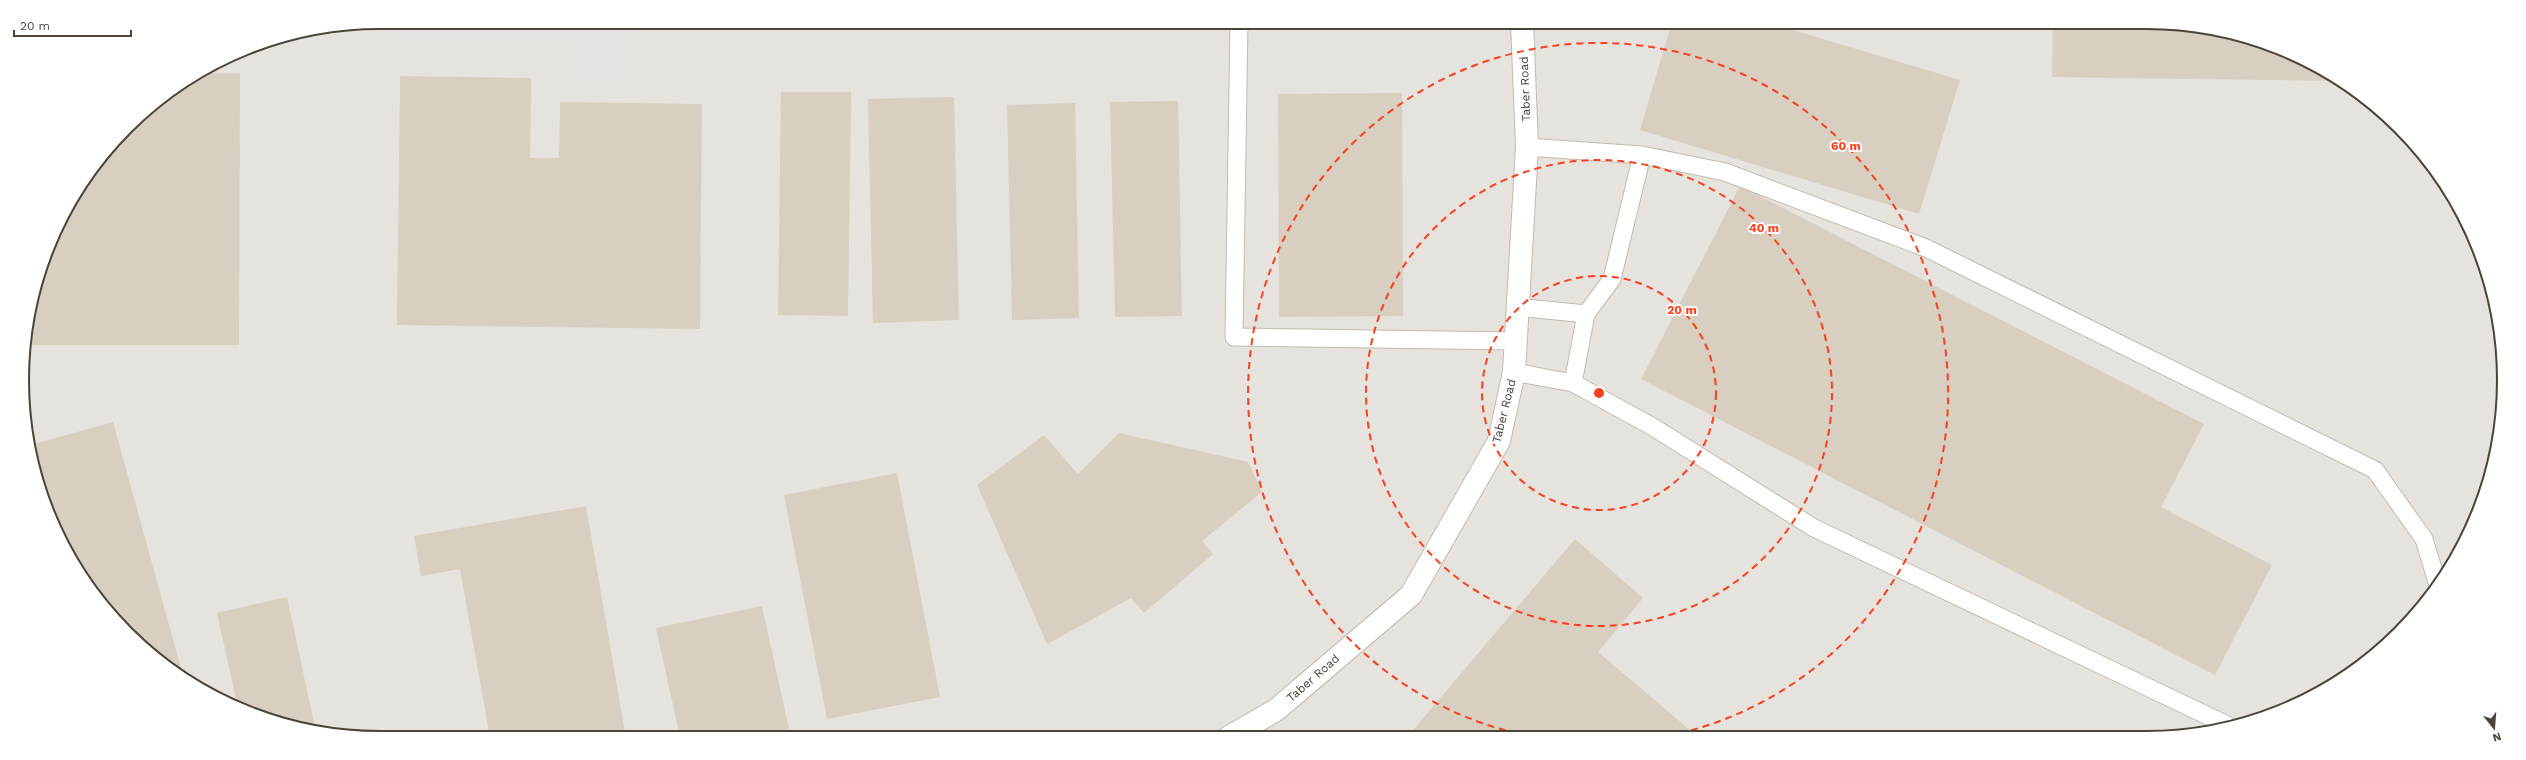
<svg xmlns="http://www.w3.org/2000/svg" width="2526" height="760" font-family="'Work Sans',sans-serif">
	<rect width="100%" height="100%" fill="#f6f3ec"/>
	<!-- industrial -->
	<path fill="#e6e2dd" d="M 380,22 L 2146,22 L 2216,29 L 2283,49 L 2345,82 L 2399,127 L 2444,181 L 2477,243 L 2497,310 L 2504,380 L 2497,450 L 2456,559 L 2382,649 L 2304,701 L 2193,735 L 380,738 L 310,731 L 243,711 L 181,678 L 96,598 L 59,538 L 34,472 L 23,404 L 25,333 L 96,162 L 144,111 L 243,49 L 310,29 Z"/>
	<!-- parking -->
	<path fill="#e5e3e0" d="M 390,22 L 633,22 L 632,80 L 566,79 L 567,41 L 390,40 Z"/>
	<!-- building -->
	<path fill="#d8cfc1" d="M 1672,22 L 1766,22 L 1960,80 L 1919,214 L 1640,130 Z
		M 2053,22 L 2146,22 L 2216,29 L 2283,49 L 2342,81 L 2052,77 Z
		M 204,73 L 240,73 L 239,345 L 25,345 L 25,333 L 59,221 L 96,162 L 144,111 Z
		M 400,76 L 531,78 L 530,158 L 559,158 L 560,102 L 702,104 L 700,329 L 397,325 Z
		M 781,92 L 851,92 L 848,316 L 778,315 Z
		M 1402,93 L 1403,316 L 1279,317 L 1278,94 Z
		M 954,97 L 959,320 L 873,323 L 868,99 Z
		M 1178,101 L 1182,316 L 1115,317 L 1110,102 Z
		M 1075,103 L 1079,318 L 1012,320 L 1007,105 Z
		M 1740,186 L 2204,424 L 2161,507 L 2272,565 L 2215,675 L 1641,379 Z
		M 113,422 L 184,679 L 96,598 L 59,538 L 38,482 L 30,445 Z
		M 1119,433 L 1248,462 L 1262,492 L 1202,541 L 1213,554 L 1144,613 L 1131,598 L 1047,644 L 977,485 L 1044,435 L 1078,474 Z
		M 897,473 L 940,697 L 827,719 L 784,495 Z
		M 586,506 L 626,738 L 490,738 L 460,569 L 421,576 L 414,536 Z
		M 1575,539 L 1643,598 L 1598,652 L 1697,736 L 1408,736 Z
		M 287,597 L 316,732 L 238,708 L 217,613 Z
		M 762,606 L 789,729 L 749,737 L 680,737 L 656,628 Z"/>
	<g fill="none" stroke-linecap="round" stroke-linejoin="round">
		<!-- lane casing -->
		<g stroke="#c2bbae" stroke-width="19">
			<path id="lane" d="M 1239,22 L 1234,337 L 1514,341
				M 1527,147 L 1642,155 L 1725,172 L 1926,248 L 2375,470 L 2424,539 L 2437,582
				M 1516,307 L 1586,314 L 1612,279 L 1642,155
				M 1514,372 L 1573,383 L 1653,427 L 1814,528 L 2227,725
				M 1573,383 L 1586,314"/>
		</g>
		<!-- street casing -->
		<g stroke="#c2bbae" stroke-width="24">
			<path id="street" d="M 1229,737 L 1276,710 L 1411,595 L 1499,441 L 1514,372 L 1527,147 L 1522,22"/>
		</g>
		<!-- lane -->
		<use href="#lane" stroke="#fff" stroke-width="17"/>
		<!-- street -->
		<use href="#street" stroke="#fff" stroke-width="22"/>
	</g>
	<!-- distance rings -->
	<g fill="none" stroke="#fc3f1d" stroke-width="2" stroke-dasharray="7 5">
		<circle cx="1599" cy="393" r="117"/>
		<circle cx="1599" cy="393" r="233"/>
		<path d="M1529 736A350 350 0 1 1 1672 735"/>
	</g>
	<g text-anchor="middle" dominant-baseline="central" stroke-width="4" stroke-linejoin="round" paint-order="stroke">
		<!-- street labels -->
		<g font-size="12" fill="#4b4439" stroke="#fff">
			<text transform="translate(1525 89) rotate(-92)">Taber Road</text>
			<text transform="translate(1504 411) rotate(-76)">Taber Road</text>
			<text transform="translate(1313 678) rotate(-41)">Taber Road</text>
		</g>
	</g>
	<!-- crop -->
	<path d="M0 0H2526V760H0ZM380 29H2146A351 351 0 0 1 2497 380V380A351 351 0 0 1 2146 731H380A351 351 0 0 1 29 380V380A351 351 0 0 1 380 29Z" fill="#fff" fill-rule="evenodd"/>
	<path fill="none" stroke="#4b4439" stroke-width="2" d="M380 29H2146A351 351 0 0 1 2497 380V380A351 351 0 0 1 2146 731H380A351 351 0 0 1 29 380V380A351 351 0 0 1 380 29Z"/>
	<circle cx="1599" cy="393" r="6" fill="#fc3f1d" stroke="#fff" stroke-width="2"/>
	<g font-size="12" text-anchor="middle" font-weight="bold" fill="#fc3f1d" stroke="#fff" stroke-width="4" stroke-linejoin="round" paint-order="stroke">
		<text x="1846" y="150">60 m</text>
		<text x="1764" y="232">40 m</text>
		<text x="1682" y="314">20 m</text>
	</g>
	<!-- north arrow -->
	<g transform="translate(2494 728) rotate(163)" stroke="#ffffff" stroke-width="3" paint-order="stroke">
	<path d="M0-3L7 15L0 10L-7 15Z" fill="#4b4439"/>
	<text y="-6" font-size="11" font-weight="bold" text-anchor="middle" fill="#4b4439">N</text>
	</g>
	<!-- scale -->
	<path d="M14 30v6h117v-6" fill="none" stroke="#4b4439" stroke-width="2"/>
	<text x="20" y="30" font-size="12" fill="#4b4439" stroke="#ffffff" stroke-width="3" paint-order="stroke">20 m</text>
</svg>
